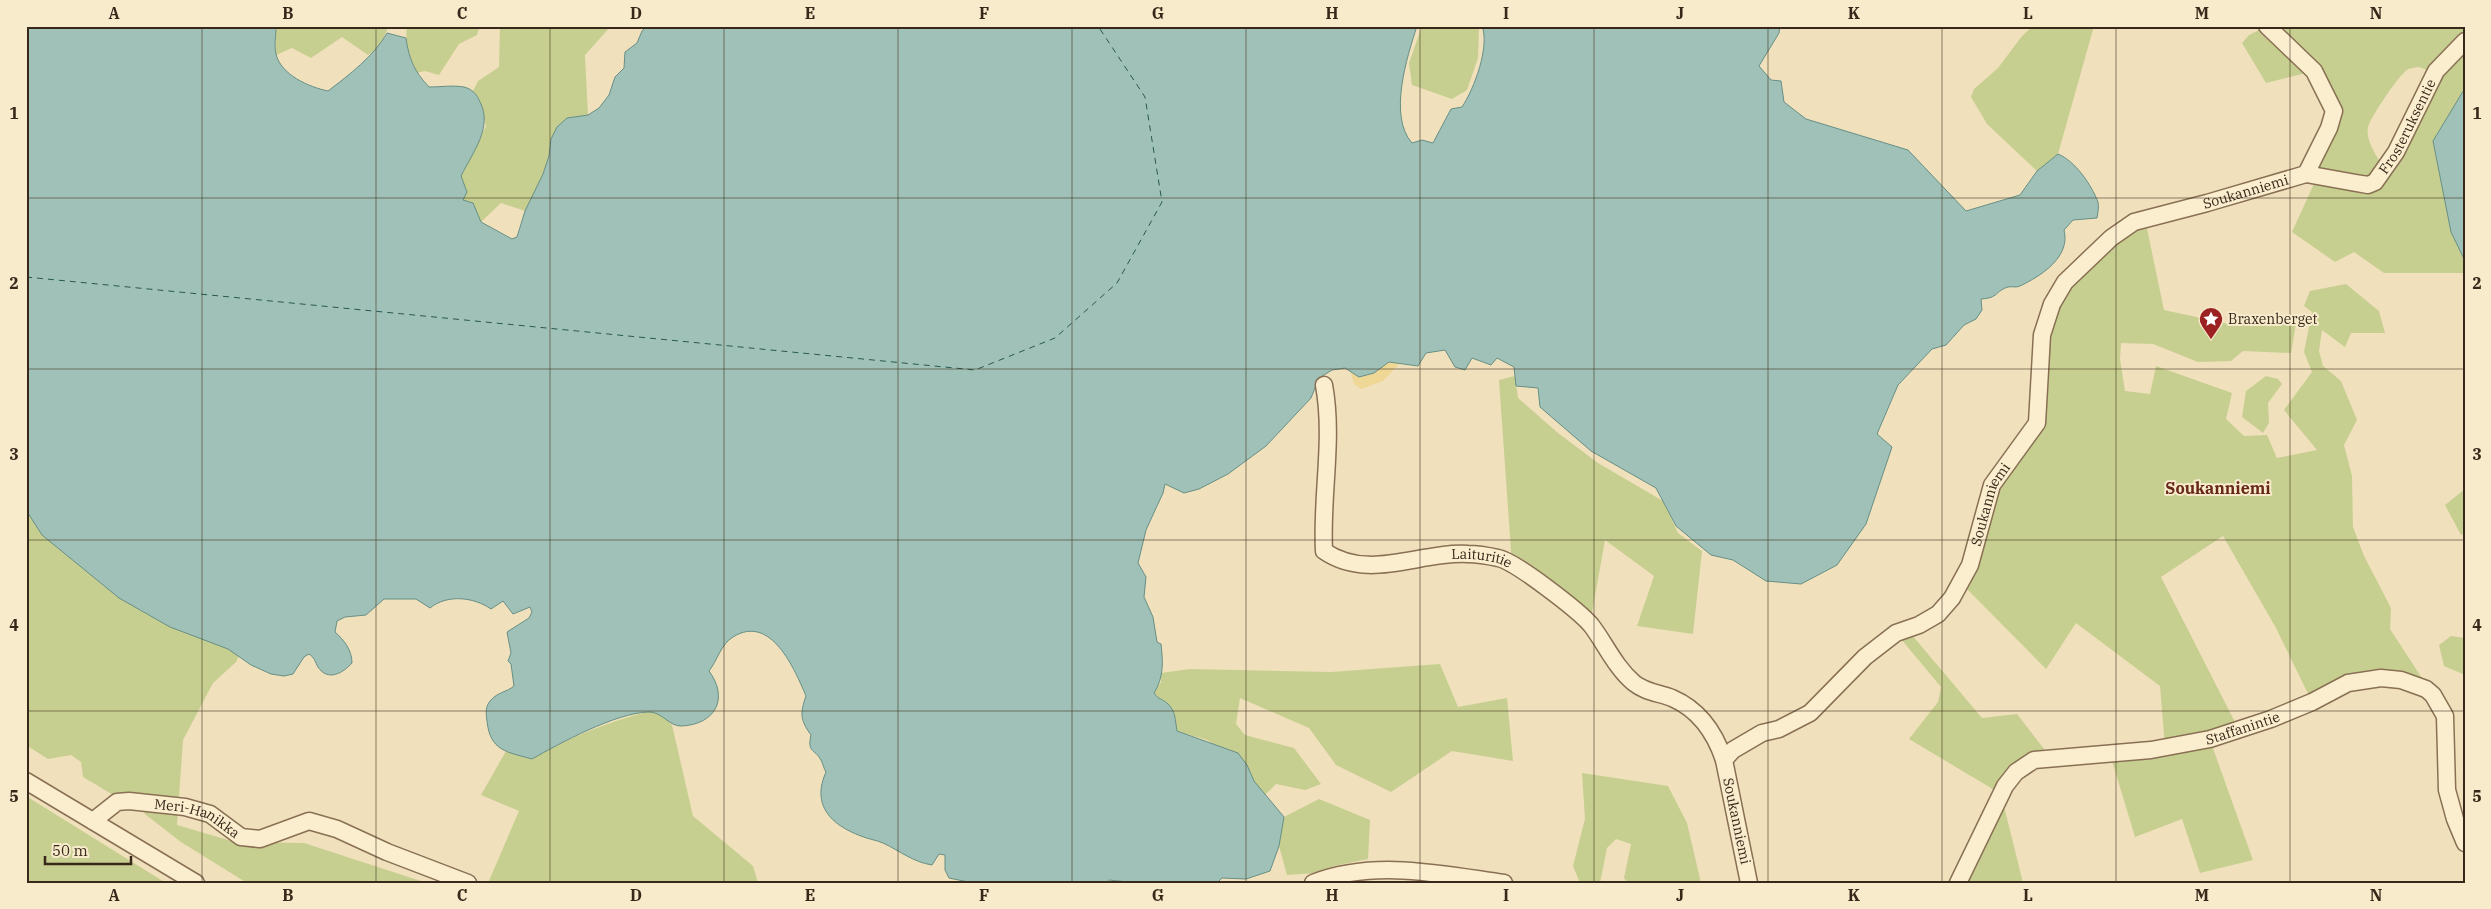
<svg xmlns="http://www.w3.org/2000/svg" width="2491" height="909" font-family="'IBM Plex Serif',serif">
	<rect width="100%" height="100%" fill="#f0e0bc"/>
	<!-- green -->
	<path fill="#c7cf90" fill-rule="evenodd" d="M 276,26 L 389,26 L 379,47 L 368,55 L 342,37 L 311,58 L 292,48 L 276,55 Z
		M 407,26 L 480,26 L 477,35 L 459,44 L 439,75 L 425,71 L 416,73 C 408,58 405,43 407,26 Z
		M 500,26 L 611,26 L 585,55 L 588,115 L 567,118 L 551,139 L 549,156 L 543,174 L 525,211 L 501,203 L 481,222 L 473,204 L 463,200 L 461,176 L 486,126 L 479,98 L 473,91 L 478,81 L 499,67 Z
		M 1422,26 L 1479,27 L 1478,58 L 1467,90 L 1452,99 L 1412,85 L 1409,63 Z
		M 2033,26 L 2094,26 L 2058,154 L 2037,171 L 1987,124 L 1971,97 L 1974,89 L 1998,68 L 2022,36 Z
		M 2267,26 L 2465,26 L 2465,88 L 2433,142 L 2451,232 L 2465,261 L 2465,273 L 2384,273 L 2354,252 L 2335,262 L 2292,232 L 2318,175 L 2306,174 L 2334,111 L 2314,71 L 2266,83 L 2242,43 L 2249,35 ZM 2418,67 L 2425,69 L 2429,73 L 2386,168 C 2378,161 2365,139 2368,127 C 2370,118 2399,75 2407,70 C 2409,68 2415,68 2418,67 Z
		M 2145,219 L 2164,310 L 2238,326 L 2252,317 L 2296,323 L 2291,353 L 2243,351 L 2231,361 L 2198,362 L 2153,344 L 2121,343 L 2120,359 L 2125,391 L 2150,394 L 2156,366 L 2232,393 L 2226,419 L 2244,436 L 2267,435 L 2277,458 L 2317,450 L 2284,410 L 2312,372 L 2304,352 L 2312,312 L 2304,306 L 2310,291 L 2346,284 L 2379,311 L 2385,333 L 2351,333 L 2345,347 L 2322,330 L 2319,351 L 2323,366 L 2341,381 L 2357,420 L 2344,445 L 2352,476 L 2353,527 L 2364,556 L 2391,608 L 2390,629 L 2433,695 L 2381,678 L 2312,702 L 2276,628 L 2223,536 L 2161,577 L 2239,730 L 2210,740 L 2253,860 L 2200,873 L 2182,819 L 2135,837 L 2110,754 L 2165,747 L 2160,686 L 2076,623 L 2046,669 L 1961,583 L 1986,502 L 2037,423 L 2042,335 L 2065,282 Z
		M 1515,376 L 1518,398 L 1558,433 L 1598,463 L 1663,501 L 1678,533 L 1702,551 L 1693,634 L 1637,626 L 1654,576 L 1605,540 L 1590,624 L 1512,565 L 1499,380 Z
		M 2266,376 L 2278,379 L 2282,384 L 2268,403 L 2269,423 L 2263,433 L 2242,417 L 2246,391 Z
		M 26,445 L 239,656 L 236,662 L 213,683 L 183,740 L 177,825 L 235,842 L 304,843 L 427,883 L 247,883 L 181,842 L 146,815 L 131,797 L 115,796 L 83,777 L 81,762 L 71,755 L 48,759 L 26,745 Z
		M 2465,489 L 2465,533 L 2461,535 L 2445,505 Z
		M 1906,628 L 1982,718 L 2017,714 L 2051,758 L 2034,760 L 2001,794 L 2023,883 L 1958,883 L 2001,794 L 1909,739 L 1938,702 L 1941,687 L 1896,633 Z
		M 2451,636 L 2465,638 L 2465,675 L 2444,666 L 2439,645 Z
		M 1440,664 L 1458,707 L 1507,698 L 1513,761 L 1452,751 L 1391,792 L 1336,765 L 1309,728 L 1240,698 L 1236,724 L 1245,735 L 1294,748 L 1321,784 L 1305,790 L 1276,784 L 1265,795 L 1254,781 L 1247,765 L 1207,740 L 1177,731 C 1175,720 1176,711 1167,703 C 1161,699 1158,699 1154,692 L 1161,682 L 1161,673 L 1190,669 L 1331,672 Z
		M 650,711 L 663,716 L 672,725 L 693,816 L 753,866 L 758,883 L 488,883 L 519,811 L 481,795 L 506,751 L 532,759 C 569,737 608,722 650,711 Z
		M 1582,773 L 1668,786 L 1687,823 L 1701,883 L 1628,883 L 1624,878 L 1631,844 L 1616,839 L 1607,848 L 1600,883 L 1580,883 L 1573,866 L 1585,819 Z
		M 26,796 L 166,883 L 26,883 Z
		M 1319,799 L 1370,820 L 1368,859 L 1334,866 L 1316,873 L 1287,875 L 1279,846 L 1284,817 Z"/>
	<!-- sand -->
	<path fill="#efd796" d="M 1389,362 L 1401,362 L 1383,381 L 1361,389 L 1354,384 L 1350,370 L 1374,373 Z"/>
	<!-- water -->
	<path fill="#a0c1b7" stroke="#678f85" d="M 26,26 L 276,26 C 276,35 274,46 276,54 C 281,75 309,87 328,91 C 349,75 374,56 387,33 L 406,38 C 409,59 414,71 429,87 C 440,87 453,85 464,87 C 472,89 477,94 480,102 C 493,127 473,152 461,176 L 467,192 L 463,200 L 473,203 L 481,222 L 512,239 L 517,237 L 525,211 L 543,174 L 549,156 L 551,139 L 557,127 L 567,118 L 588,115 L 599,108 L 609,95 L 615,77 L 624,68 L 625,52 L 637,43 L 642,31 L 647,26 L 1417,26 C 1407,57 1388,116 1412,143 L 1422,140 L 1433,143 L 1451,109 L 1462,107 C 1474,89 1490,47 1482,26 L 1780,26 L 1779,33 L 1759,66 L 1771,80 L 1781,81 L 1784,102 L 1806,119 L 1908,150 L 1966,211 L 2020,195 L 2037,171 L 2058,154 C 2075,161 2091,184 2098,202 C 2099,206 2098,213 2097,218 L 2073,220 L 2064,230 C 2071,257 2041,276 2020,286 C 2016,288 2012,286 2008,287 C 1995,291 1999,298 1981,299 L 1982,310 L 1976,319 L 1964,325 L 1946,345 L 1932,349 L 1898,385 L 1877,434 L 1892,447 L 1866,524 L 1837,565 L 1801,584 L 1766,581 L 1733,560 L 1711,555 L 1676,526 L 1656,488 L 1591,451 L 1540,407 L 1538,388 L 1516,386 L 1514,367 L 1497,358 L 1491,365 L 1472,358 L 1465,370 L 1455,367 L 1445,350 L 1426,353 L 1418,366 L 1389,362 L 1374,373 L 1359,377 L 1345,368 L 1332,370 L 1319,378 L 1311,398 L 1266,446 L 1228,474 L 1199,489 L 1184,493 L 1165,484 L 1163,493 L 1146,530 L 1138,563 L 1146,577 L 1144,597 L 1153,617 L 1157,642 L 1161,644 C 1163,662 1164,677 1154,693 C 1158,699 1162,699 1167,703 C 1176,711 1175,720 1177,731 L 1238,753 L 1247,765 L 1254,781 L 1284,817 L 1279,846 L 1270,871 L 1246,879 L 1222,878 L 1217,883 L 1138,883 L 1109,880 L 1107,883 L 973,883 L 949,878 L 945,870 L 945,855 L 939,854 L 932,865 C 913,862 900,851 883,843 C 876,840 868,839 861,836 C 831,825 811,805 826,772 C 824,769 823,764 821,760 C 814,748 807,753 811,735 C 800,720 800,713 806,696 C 795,670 771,613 733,637 C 721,644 717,661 709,671 C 729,698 716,724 682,726 C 669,727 662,711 648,712 C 616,713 560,743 532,759 C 507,752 490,751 487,721 C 486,713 485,706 491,700 C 498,692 507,692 514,686 L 511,664 L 508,661 L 511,653 L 507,632 L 529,618 L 532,612 L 530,607 L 513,614 L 503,601 L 491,609 C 474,597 447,594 430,608 L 416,599 L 384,599 L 366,615 L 345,617 L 337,621 L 335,632 C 344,640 352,650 352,663 C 343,673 328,682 318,667 C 315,662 315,658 309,654 L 304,657 L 293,674 L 284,676 L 271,674 L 251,665 L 228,649 L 170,627 L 119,598 L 42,535 L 26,510 Z
		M 2465,88 L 2465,261 L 2451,232 L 2433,141 Z"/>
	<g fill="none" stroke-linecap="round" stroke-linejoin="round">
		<!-- ferry -->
		<path stroke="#285854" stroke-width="1" stroke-dasharray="6 5" stroke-linecap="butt" d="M 26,277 L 975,370 L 1055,338 L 1117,283 L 1162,202 L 1145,97 L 1098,26"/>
		<!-- minor casing -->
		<g stroke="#897054" stroke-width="19">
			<g id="minor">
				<path d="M 2267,26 L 2314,71 L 2334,111 L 2329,128 L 2306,174"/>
				<path id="s1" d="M 1324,385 C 1334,439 1321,496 1324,551 C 1369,582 1420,551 1468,554 C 1478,554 1489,556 1498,558 C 1515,561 1579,611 1591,625 C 1605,643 1615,667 1634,683 C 1645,692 1659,693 1672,698 C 1700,710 1715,733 1724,760"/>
				<path d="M 26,781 L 196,883"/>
				<path id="s2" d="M 93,821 L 117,802 L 129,801 L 185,807 L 210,814 L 241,837 L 260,839 L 309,821 L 337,829 L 387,852 L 468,883"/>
				<path d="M 1313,883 C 1374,859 1441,874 1504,883"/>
				<path id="s3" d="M 1749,883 L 1724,760 L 1733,750 L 1762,733 L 1779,729 L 1810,713 L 1865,657 L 1896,633 L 1919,625 L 1938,614 L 1952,598 L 1970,565 L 1992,485 L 2037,423 L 2042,335 L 2052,304 L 2065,282 L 2111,238 L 2134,222 L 2207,203 L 2306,174 L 2356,183 L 2368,185 L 2375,182 L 2396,152 L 2436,71 L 2465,41"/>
				<path id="s4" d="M 1958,883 L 2005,786 L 2016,772 L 2034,760 L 2151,750 L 2210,739 L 2271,719 L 2312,702 L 2348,683 L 2381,678 L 2401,680 L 2426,689 L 2433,695 L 2445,716 L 2447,790 L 2455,819 L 2465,843"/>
			</g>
		</g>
		<!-- minor -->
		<use href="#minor" stroke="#fbeecf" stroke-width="16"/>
	</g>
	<!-- grid -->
	<path fill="none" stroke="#37281a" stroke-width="1" stroke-opacity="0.55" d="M 202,26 L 202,883M 376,26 L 376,883M 550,26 L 550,883M 724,26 L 724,883M 898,26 L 898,883M 1072,26 L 1072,883M 1246,26 L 1246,883M 1420,26 L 1420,883M 1594,26 L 1594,883M 1768,26 L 1768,883M 1942,26 L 1942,883M 2116,26 L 2116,883M 2290,26 L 2290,883M 26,198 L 2465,198M 26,369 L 2465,369M 26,540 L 2465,540M 26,711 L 2465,711"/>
	<!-- icons -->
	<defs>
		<g id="sight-pin" transform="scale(1.25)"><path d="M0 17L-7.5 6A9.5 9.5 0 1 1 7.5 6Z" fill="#9b2122" stroke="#f7ebcc"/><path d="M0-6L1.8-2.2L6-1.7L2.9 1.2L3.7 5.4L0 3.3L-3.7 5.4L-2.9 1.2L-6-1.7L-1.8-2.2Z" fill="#fff"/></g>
	</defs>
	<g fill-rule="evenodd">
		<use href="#sight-pin" x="2211" y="319"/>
	</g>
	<g text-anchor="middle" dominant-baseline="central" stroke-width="4" stroke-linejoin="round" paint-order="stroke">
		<!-- street labels -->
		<g font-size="14" fill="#37281a" stroke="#f7ebcc">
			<text stroke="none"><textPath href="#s3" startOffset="1159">Frosteruksentie</textPath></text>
			<text stroke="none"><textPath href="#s3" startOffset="961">Soukanniemi</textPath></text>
			<text stroke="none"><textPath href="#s3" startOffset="512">Soukanniemi</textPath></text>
			<text stroke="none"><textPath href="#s1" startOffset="328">Laituritie</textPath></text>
			<text stroke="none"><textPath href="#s4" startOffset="359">Staffanintie</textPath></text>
			<text stroke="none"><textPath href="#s2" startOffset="114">Meri-Hanikka</textPath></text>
			<text transform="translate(1737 821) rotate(78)">Soukanniemi</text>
		</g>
		<!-- poi labels -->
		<g font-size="14" fill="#37281a" stroke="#f7ebcc" text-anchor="start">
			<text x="2228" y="319">Braxenberget</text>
		</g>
		<!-- quarter labels -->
		<g font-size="16" font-weight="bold" fill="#662717" stroke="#f7ebcc">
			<text x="2218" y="488">Soukanniemi</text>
		</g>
	</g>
	<!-- border -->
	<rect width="2491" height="909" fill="none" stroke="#f7ebcc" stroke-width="55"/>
	<!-- scale -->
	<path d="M45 856v8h86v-8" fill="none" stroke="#37281a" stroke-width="2.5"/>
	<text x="52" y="856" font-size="15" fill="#37281a" stroke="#f7ebcc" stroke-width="4" paint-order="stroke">50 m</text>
	<rect x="28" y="28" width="2436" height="854" fill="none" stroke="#37281a" stroke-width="2"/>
	<g font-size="16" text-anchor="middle" font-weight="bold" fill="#37281a">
		<text x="114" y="19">A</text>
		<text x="288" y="19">B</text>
		<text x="462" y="19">C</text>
		<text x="636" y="19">D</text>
		<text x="810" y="19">E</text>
		<text x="984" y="19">F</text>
		<text x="1158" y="19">G</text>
		<text x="1332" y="19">H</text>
		<text x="1506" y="19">I</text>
		<text x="1680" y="19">J</text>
		<text x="1854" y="19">K</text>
		<text x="2028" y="19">L</text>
		<text x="2202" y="19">M</text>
		<text x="2376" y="19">N</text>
		<text x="14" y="119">1</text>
		<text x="2477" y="119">1</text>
		<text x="14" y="289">2</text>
		<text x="2477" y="289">2</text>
		<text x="14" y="460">3</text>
		<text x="2477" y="460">3</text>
		<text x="14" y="631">4</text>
		<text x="2477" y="631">4</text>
		<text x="14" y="802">5</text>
		<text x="2477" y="802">5</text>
		<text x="114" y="901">A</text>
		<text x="288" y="901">B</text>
		<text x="462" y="901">C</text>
		<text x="636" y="901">D</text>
		<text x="810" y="901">E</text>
		<text x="984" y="901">F</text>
		<text x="1158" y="901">G</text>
		<text x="1332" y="901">H</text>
		<text x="1506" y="901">I</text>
		<text x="1680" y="901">J</text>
		<text x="1854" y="901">K</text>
		<text x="2028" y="901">L</text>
		<text x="2202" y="901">M</text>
		<text x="2376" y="901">N</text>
	</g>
</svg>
